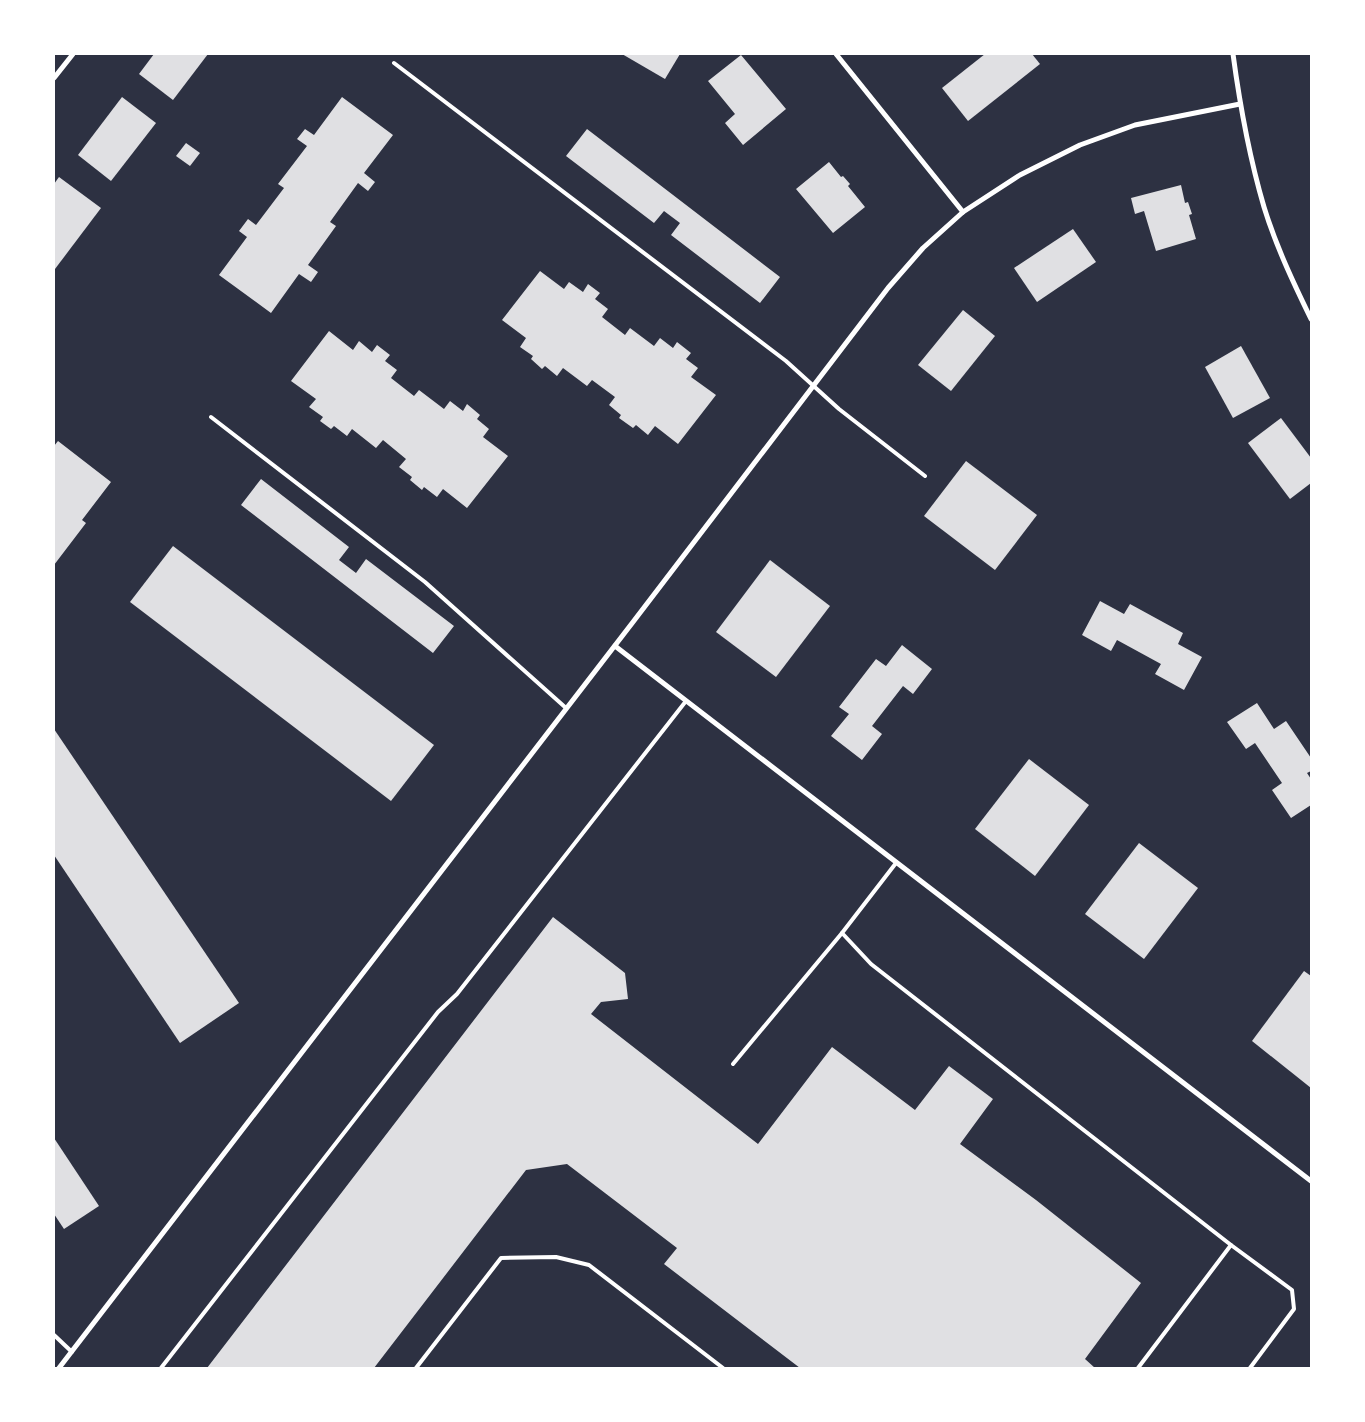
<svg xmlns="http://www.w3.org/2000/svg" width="1365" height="1422" viewBox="0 0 1365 1422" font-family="'Fira Sans',sans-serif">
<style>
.building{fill:#e0e0e3}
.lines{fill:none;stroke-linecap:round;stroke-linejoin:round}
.service{stroke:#fff;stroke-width:4}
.minor{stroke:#fff;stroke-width:5}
</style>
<rect width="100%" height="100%" fill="#2d3142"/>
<!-- building -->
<g class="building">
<polygon points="154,54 208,54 173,100 139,74"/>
<polygon points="622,54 680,54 665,79"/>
<polygon points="985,54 1032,54 1040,64 968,121 942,88"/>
<polygon points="741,55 786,109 743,145 725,123 735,114 708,81"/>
<polygon points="122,97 156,123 111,181 78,155"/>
<polygon points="342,97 393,135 364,173 375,182 368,191 358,183 330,222 336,226 308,265 318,272 311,282 299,274 271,313 219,275 247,237 239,231 248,219 256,225 284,188 278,184 307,146 297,139 305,129 314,135"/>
<polygon points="587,129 780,277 760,303 671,235 680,223 664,211 654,223 566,156"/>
<polygon points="186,143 200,153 190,166 176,156"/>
<polygon points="829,162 841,177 843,176 850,184 848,186 865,207 833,233 796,189"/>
<polygon points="59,177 101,208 55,269 54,268 54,184"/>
<polygon points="1181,185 1185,203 1188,202 1192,214 1189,215 1196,239 1156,251 1144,211 1135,214 1131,198"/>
<polygon points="1073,229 1096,262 1037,302 1014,268"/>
<polygon points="540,271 564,289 569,282 583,292 588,284 600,293 595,299 608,309 602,317 625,335 630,328 654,346 660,338 673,348 677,342 691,353 686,359 698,368 691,377 716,395 678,444 655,426 648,435 636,425 633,428 619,418 621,415 609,405 615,397 592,380 587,386 563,368 557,376 545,366 542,369 531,359 533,356 520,347 526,338 502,320"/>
<polygon points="963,310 995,336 951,391 918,365"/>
<polygon points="329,331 353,350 359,341 372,352 377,345 390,355 385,361 397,370 391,378 414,396 419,390 444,409 450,401 463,411 467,404 480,415 477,419 489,429 483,437 508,456 467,508 443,489 437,497 424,487 422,490 410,480 412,477 399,467 406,459 383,440 376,448 352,429 347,436 334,426 331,429 320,421 323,417 309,407 316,399 291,381"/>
<polygon points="1241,346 1270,398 1233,418 1205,367"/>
<polygon points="1281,418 1311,458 1311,483 1290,499 1248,443"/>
<polygon points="58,441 111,482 82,520 86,523 54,565 54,446"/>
<polygon points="966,461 1037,515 995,570 924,516"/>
<polygon points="261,479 349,547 339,560 356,573 366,559 454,626 433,653 241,505"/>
<polygon points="173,546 434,745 391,801 130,602"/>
<polygon points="770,560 830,606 776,677 716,632"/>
<polygon points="1100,601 1124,614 1130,604 1183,633 1178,644 1202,657 1184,690 1155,674 1161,664 1117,640 1111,651 1082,635"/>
<polygon points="902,645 932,669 913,694 903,686 872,726 882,734 862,760 831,736 849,714 839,707 876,659 886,666"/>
<polygon points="1257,703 1274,729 1286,721 1311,758 1311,771 1307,773 1311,779 1311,805 1291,818 1272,790 1282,783 1255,743 1246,749 1227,722"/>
<polygon points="54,729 239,1003 180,1043 54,855"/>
<polygon points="1029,759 1089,805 1035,876 975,829"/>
<polygon points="1139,843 1198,888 1144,959 1085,914"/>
<polygon points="553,917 625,973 628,999 601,1002 591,1014 758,1144 832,1047 915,1110 949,1066 993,1099 960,1144 1036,1200 1141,1283 1085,1359 1095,1368 800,1368 664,1264 677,1248 567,1164 526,1170 374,1368 207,1368"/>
<polygon points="1304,971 1311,976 1311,1088 1252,1041"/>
<polygon points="54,1138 99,1206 64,1229 54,1214"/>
</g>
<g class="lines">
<!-- service -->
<g class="service">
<polyline points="394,63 786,361 839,409 925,476"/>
<polyline points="211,417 425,582 566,708"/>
<polyline points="896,863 842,933 871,964 1231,1245"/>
<polyline points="733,1064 842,933"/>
<polyline points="54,1335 72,1352"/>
<polyline points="161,1368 438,1012 457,994 686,701"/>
<polyline points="416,1368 501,1258 556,1257 589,1265 723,1368"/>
<polyline points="1138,1368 1231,1245 1292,1290 1294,1309 1250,1368"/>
</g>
<!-- minor -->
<g class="minor">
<polyline points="836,54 963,212"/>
<path d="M1233,54C1240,106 1249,156 1264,207C1276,246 1293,282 1311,319"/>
<polyline points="54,78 73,54"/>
<polyline points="615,646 1311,1181"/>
<polyline points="59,1368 633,622 888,288 923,248 963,212 1020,175 1080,145 1135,125 1240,104"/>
</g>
</g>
<!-- border -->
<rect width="1365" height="1422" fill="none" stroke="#ffffff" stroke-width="110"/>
</svg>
